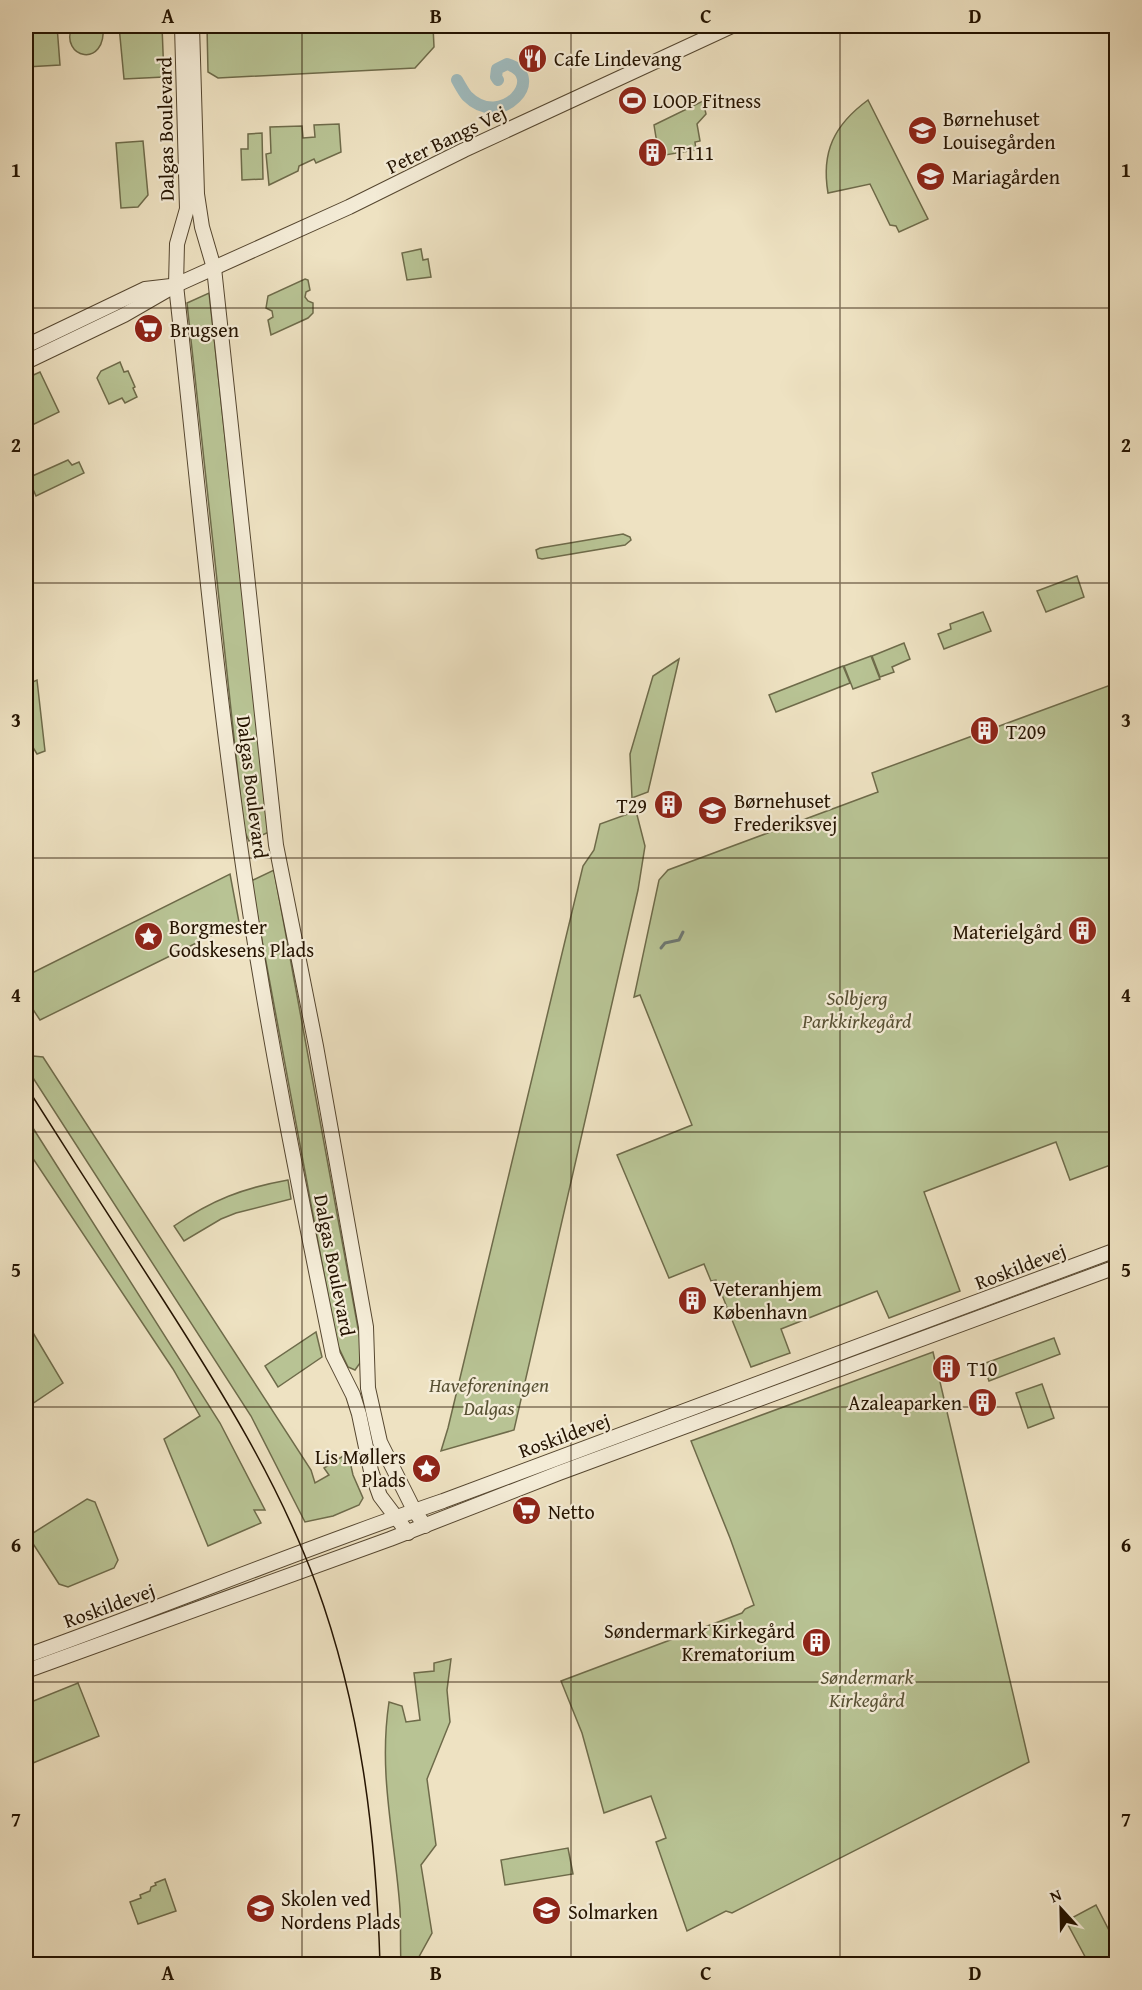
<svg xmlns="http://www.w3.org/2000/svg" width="1142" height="1990" viewBox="0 0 1142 1990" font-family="'Gentium Book Plus',serif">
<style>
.green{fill:#b8c394;stroke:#6e6b4a;stroke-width:1.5}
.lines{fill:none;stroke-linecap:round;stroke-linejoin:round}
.stream{stroke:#6e7872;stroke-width:3}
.canal{stroke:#9fbbbe;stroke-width:12}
.minor-casing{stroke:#564730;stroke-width:16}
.minor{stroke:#f4ecd7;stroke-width:14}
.tram{stroke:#241300;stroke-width:1.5}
.grid{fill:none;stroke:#241300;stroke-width:1.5;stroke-opacity:0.55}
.labels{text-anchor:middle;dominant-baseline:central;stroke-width:4.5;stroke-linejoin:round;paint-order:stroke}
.poi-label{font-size:20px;fill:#241300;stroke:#f4ecd7;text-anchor:start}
.street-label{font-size:20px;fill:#241300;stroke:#f4ecd7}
.park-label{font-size:20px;font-style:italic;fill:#585134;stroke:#f4ecd7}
.neatline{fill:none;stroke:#241300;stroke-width:2}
.grid-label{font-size:20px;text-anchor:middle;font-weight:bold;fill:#241300}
</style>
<rect width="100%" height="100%" fill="#eee2c2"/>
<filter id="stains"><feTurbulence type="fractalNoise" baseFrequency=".00333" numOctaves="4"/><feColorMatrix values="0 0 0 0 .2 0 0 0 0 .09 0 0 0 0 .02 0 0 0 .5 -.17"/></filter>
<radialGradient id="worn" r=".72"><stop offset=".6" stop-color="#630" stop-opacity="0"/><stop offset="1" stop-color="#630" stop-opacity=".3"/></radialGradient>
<!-- green -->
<g class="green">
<polygon points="26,26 57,26 60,65 26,67"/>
<path d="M72,26H103C107,69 59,59 72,26Z"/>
<polygon points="119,26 162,26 164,77 124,79"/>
<polygon points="207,26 433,26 434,47 415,68 218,78 208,72"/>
<path d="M868,100L928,219L899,232L896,226L890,225L870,184L828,193C821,152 834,125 868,100Z"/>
<polygon points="703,101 706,114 697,124 700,141 695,142 696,150 659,156 654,125"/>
<polygon points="339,124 341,152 316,163 314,159 299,166 298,171 269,185 266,154 271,153 270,127 302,126 303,138 315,137 314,125"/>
<polygon points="262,133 263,179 242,180 241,149 248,149 248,134"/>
<polygon points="143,141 148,195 138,207 121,208 116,143"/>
<polygon points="26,154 28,157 32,216 26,217"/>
<polygon points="421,249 423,260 428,259 431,277 407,280 402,253"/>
<polygon points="26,251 29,254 32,292 31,297 26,298"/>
<polygon points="305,279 308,280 310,290 306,292 305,297 308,301 313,303 313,313 308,318 271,335 268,320 273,317 272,311 266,308 268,296"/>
<polygon points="209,293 269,832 249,841 244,830 187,303"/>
<polygon points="120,362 124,372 128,371 135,387 133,388 137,397 125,403 122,398 109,404 97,378 101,371"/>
<polygon points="40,372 59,412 26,428 26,392 30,383 29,377"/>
<polygon points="68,460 72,465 79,462 84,473 36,496 28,478"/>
<polygon points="623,534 630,537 631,540 625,545 542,559 538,558 536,550 540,548"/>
<polygon points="1077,576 1084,597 1046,612 1037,591"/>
<polygon points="983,612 991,631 944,649 938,634 951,629 950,624"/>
<polygon points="904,643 910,659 892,667 894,672 880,677 872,656"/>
<polygon points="871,656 880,679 853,689 844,666"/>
<polygon points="679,659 648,792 632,798 630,754 653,676"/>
<polygon points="843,666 850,683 776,712 769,695"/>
<polygon points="37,680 45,751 37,754 26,736 26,685"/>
<polygon points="1116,683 1116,1163 1070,1180 1056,1142 924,1192 960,1291 889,1318 877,1291 781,1329 790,1353 751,1367 716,1280 711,1281 704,1264 669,1278 617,1155 692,1125 640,995 634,997 659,880 668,870 878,792 872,773"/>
<polygon points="636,811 645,846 638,890 514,1430 441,1451 448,1428 583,866 594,850 600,824"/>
<polygon points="274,870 360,1339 360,1363 355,1370 348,1367 337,1344 251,881"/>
<polygon points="230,874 239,922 40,1020 26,999 26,976"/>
<polygon points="33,1056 43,1057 311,1470 315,1483 329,1475 324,1468 348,1453 353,1475 363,1498 359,1505 333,1516 305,1522 251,1416 26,1067 26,1057"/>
<polygon points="26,1117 220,1423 265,1510 254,1510 261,1523 208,1546 164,1439 200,1416 173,1369 26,1148"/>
<path d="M288,1180L291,1199L236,1213L221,1219L184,1241L174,1226C212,1200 243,1188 288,1180Z"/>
<polygon points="26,1321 63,1383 26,1408"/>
<polygon points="316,1332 322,1357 278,1387 265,1366"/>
<polygon points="1054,1338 1060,1354 989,1381 983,1364"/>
<polygon points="933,1352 1029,1762 732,1913 726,1911 687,1931 656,1842 666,1838 651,1796 604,1813 582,1733 561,1681 742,1613 745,1609 754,1605 730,1538 691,1441"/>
<polygon points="1042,1384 1054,1418 1028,1428 1016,1393"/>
<polygon points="87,1499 95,1502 118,1560 114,1568 68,1587 59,1584 30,1539 33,1533"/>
<path d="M451,1659L447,1690L450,1722L427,1779L436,1845L421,1865L432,1933L415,1964H401C400,1946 401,1927 400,1909C395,1838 378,1775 389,1702L402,1706L406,1722L420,1720L414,1673L434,1671V1663Z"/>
<polygon points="78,1683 99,1736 33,1763 26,1745 26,1704"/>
<polygon points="568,1848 573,1874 505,1885 501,1860"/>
<polygon points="165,1879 176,1911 138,1924 130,1902 141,1898 140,1895 150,1891 151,1887 156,1885 155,1883"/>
<polygon points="1096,1905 1116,1944 1116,1964 1089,1964 1066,1921"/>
</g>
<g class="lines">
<!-- stream -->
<g class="stream">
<polyline points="422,26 423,30"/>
<polyline points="661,948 665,943 679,940 683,932"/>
</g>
<!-- canal -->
<path class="canal" d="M457,80C460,85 463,91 467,96C502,131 548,76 507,64L497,69L496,77L498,80"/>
<defs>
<g id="minor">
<path d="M182,26L187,209L177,244L176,285C197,474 214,664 241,852C265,1021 299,1188 333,1355L353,1395L359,1414L371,1471L380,1496L408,1533"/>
<polyline points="192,26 197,194 202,227 214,268 276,845 316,1046 366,1327 368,1388 380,1442 414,1510 425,1526"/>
<polyline points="26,346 145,289 171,286"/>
<polyline points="26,362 124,315 176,285 349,207 464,150 732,26"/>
<path d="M26,1656C165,1606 302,1549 443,1501L1116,1250"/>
<polyline points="26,1671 390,1539 559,1473 1116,1267"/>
</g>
</defs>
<!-- minor casing -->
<use href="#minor" class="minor-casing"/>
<!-- minor -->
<use href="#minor" class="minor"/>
<!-- tram -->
<path class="tram" d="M26,1086C71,1157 116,1227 162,1298C221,1390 278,1481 316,1584C361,1707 376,1834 380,1964"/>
</g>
<!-- grid -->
<path class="grid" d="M302,26V1964M571,26V1964M840,26V1964M26,308H1116M26,583H1116M26,858H1116M26,1132H1116M26,1407H1116M26,1682H1116"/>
<!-- icons -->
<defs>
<symbol id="restaurant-disc" viewBox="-11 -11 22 22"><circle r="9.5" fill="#8f2418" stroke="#f4ecd7"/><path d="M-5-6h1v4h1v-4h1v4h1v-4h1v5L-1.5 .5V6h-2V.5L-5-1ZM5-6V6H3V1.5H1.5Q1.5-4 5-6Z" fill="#fff"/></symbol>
<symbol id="stadium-disc" viewBox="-11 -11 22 22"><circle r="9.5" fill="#8f2418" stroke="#f4ecd7"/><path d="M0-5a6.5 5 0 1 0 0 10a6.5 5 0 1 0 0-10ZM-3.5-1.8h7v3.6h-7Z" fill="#fff"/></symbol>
<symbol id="school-disc" viewBox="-11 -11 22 22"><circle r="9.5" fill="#8f2418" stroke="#f4ecd7"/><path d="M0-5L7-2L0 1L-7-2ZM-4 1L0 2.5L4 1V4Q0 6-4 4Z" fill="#fff"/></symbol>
<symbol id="building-disc" viewBox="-11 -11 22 22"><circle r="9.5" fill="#8f2418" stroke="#f4ecd7"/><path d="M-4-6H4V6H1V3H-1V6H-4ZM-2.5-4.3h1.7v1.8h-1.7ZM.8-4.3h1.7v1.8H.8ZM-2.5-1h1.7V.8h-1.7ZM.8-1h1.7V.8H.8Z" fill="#fff"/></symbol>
<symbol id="supermarket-disc" viewBox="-11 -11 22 22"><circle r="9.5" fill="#8f2418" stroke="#f4ecd7"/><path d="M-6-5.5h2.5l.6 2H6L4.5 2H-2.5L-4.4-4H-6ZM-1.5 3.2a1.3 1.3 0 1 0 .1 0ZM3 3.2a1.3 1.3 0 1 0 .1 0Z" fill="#fff"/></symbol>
<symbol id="sight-disc" viewBox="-11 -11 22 22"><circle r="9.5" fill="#8f2418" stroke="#f4ecd7"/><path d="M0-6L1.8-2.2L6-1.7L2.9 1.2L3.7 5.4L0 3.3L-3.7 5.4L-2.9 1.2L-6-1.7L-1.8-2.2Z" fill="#fff"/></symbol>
</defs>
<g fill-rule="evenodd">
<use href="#restaurant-disc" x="516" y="42" width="33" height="33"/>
<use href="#stadium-disc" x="616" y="84" width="33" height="33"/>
<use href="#school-disc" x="906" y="114" width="33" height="33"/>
<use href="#building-disc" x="636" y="136" width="33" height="33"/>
<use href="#school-disc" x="914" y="160" width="33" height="33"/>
<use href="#supermarket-disc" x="132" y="312" width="33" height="33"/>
<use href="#building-disc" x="968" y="714" width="33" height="33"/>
<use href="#building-disc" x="652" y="788" width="33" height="33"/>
<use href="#school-disc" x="696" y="794" width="33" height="33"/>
<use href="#building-disc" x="1066" y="914" width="33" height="33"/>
<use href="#sight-disc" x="132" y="920" width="33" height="33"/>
<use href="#building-disc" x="676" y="1284" width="33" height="33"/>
<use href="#building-disc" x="930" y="1352" width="33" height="33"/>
<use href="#building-disc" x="966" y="1386" width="33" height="33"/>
<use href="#sight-disc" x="410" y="1452" width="33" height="33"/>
<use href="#supermarket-disc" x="510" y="1494" width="33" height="33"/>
<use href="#building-disc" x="800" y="1626" width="33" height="33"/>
<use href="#school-disc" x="244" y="1892" width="33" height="33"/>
<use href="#school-disc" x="530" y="1894" width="33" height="33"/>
</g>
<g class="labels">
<!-- poi labels -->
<g class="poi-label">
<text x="554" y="58">Cafe Lindevang</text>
<text x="653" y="100">LOOP Fitness</text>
<text x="943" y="118">Børnehuset<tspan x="943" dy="23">Louisegården</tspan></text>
<text x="674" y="152">T111</text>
<text x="952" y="176">Mariagården</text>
<text x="170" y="329">Brugsen</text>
<text x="1006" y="731">T209</text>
<text x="734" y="800">Børnehuset<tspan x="734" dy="23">Frederiksvej</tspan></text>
<text x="647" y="805" text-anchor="end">T29</text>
<text x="169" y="926">Borgmester<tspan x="169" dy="23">Godskesens Plads</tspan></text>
<text x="1062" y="931" text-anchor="end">Materielgård</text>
<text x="713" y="1288">Veteranhjem<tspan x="713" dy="23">København</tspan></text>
<text x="967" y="1368">T10</text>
<text x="962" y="1402" text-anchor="end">Azaleaparken</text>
<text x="406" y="1456" text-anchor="end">Lis Møllers<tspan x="406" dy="23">Plads</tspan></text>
<text x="548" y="1511">Netto</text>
<text x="795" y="1630" text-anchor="end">Søndermark Kirkegård<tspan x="795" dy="23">Krematorium</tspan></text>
<text x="281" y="1898">Skolen ved<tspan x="281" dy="23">Nordens Plads</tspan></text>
<text x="568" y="1911">Solmarken</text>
</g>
<!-- street labels -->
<g class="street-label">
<text transform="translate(165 129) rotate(-91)">Dalgas Boulevard</text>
<text transform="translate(446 139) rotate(-26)">Peter Bangs Vej</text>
<text transform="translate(253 787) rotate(83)">Dalgas Boulevard</text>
<text transform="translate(335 1265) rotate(79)">Dalgas Boulevard</text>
<text transform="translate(1020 1266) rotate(-21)">Roskildevej</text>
<text transform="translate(564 1435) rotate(-20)">Roskildevej</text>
<text transform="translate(109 1605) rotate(-20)">Roskildevej</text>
</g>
<!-- park labels -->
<g class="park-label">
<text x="857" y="997">Solbjerg<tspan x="857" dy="23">Parkkirkegård</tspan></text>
<text x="489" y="1384">Haveforeningen<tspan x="489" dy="23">Dalgas</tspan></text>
<text x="867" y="1676">Søndermark<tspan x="867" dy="23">Kirkegård</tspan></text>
</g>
</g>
<!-- margin -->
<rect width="1142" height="1990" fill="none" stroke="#eee2c2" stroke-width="66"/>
<!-- north arrow -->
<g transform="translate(1061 1909) rotate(338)" stroke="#f4ecd7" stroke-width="4.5" paint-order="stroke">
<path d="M0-4.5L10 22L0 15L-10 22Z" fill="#241300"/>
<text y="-9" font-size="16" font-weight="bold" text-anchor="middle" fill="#241300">N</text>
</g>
<rect x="33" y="33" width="1076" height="1924" class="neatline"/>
<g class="grid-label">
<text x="168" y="23">A</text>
<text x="436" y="23">B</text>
<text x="706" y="23">C</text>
<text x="975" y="23">D</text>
<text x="16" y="177">1</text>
<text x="1126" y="177">1</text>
<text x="16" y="452">2</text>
<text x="1126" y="452">2</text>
<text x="16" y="727">3</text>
<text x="1126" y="727">3</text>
<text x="16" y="1002">4</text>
<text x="1126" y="1002">4</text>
<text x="16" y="1277">5</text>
<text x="1126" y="1277">5</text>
<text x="16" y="1552">6</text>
<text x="1126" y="1552">6</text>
<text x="16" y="1826">7</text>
<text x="1126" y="1826">7</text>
<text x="168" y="1980">A</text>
<text x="436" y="1980">B</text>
<text x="706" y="1980">C</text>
<text x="975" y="1980">D</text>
</g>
<rect width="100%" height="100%" filter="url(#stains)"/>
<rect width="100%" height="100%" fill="url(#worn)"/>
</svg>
